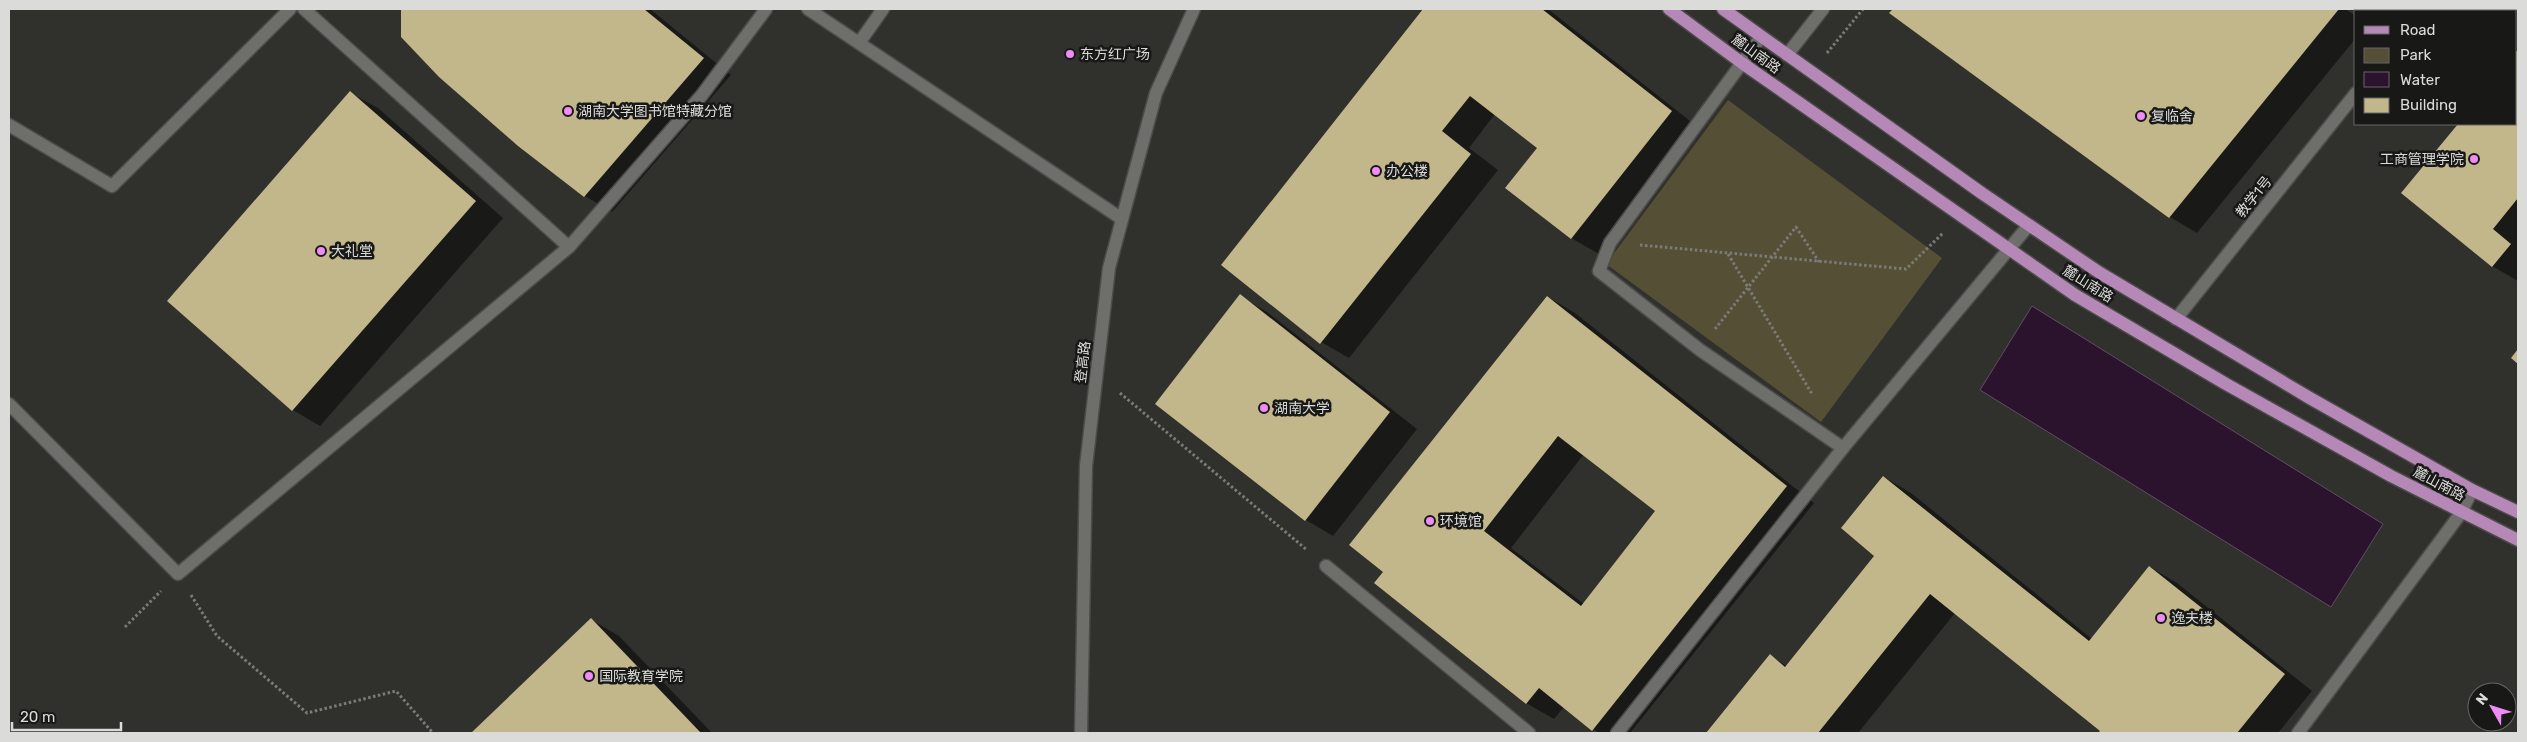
<svg xmlns="http://www.w3.org/2000/svg" width="2527" height="742" viewBox="0 0 2527 742" font-family="Rubik,'Noto Sans SC',sans-serif">
<style>
.green{fill:#554f36}
.water{fill:#2b132d;stroke:#604f61}
.shadow{fill:#0007;fill-rule:evenodd}
.building{fill:#c2b78b;fill-rule:evenodd}
.lines{fill:none;stroke-linecap:round;stroke-linejoin:round}
.minor-casing{stroke:#4b4b49;stroke-width:15}
.major-casing{stroke:#4b4b49;stroke-width:15}
.path{stroke:#7b7b78;stroke-width:3;stroke-dasharray:2.5 2.5;stroke-linecap:butt}
.minor{stroke:#6e6e6b;stroke-width:12}
.major{stroke:#b688b7;stroke-width:12}
.poi-dot{fill:#f08bf6;stroke:#181817;stroke-width:2}
.labels{text-anchor:middle;dominant-baseline:central;stroke-width:5;stroke-linejoin:round;paint-order:stroke}
.poi-label{font-size:14px;fill:#dbdbd9;stroke:#181817;text-anchor:start}
.street-label{font-size:14px;fill:#dbdbd9;stroke:#181817}
</style>
<rect width="100%" height="100%" fill="#30302d"/>
<!-- green -->
<polygon class="green" points="1728,100 1942,258 1821,422 1606,264"/>
<!-- water -->
<polygon class="water" points="2032,306 2383,524 2331,607 1980,390"/>
<!-- shadow -->
<g class="shadow">
<polygon points="402,9 650,9 731,75 612,212 585,196 518,145 403,37"/>
<polygon points="1425,9 1548,9 1699,128 1599,254 1571,238 1538,148 1495,114 1469,148 1498,170 1349,358 1321,342 1223,264"/>
<polygon points="1895,9 2345,9 2356,16 2356,38 2197,233 2170,217 1891,13"/>
<polygon points="2518,51 2518,281 2492,266 2403,193 2459,124 2516,124 2516,54"/>
<polygon points="350,93 378,108 503,218 320,426 293,410"/>
<polygon points="1240,296 1267,312 1417,429 1333,536 1306,520 1156,404"/>
<path d="M1548,297L1575,313L1814,503L1630,733H1599L1564,707L1554,719L1526,703L1385,572ZM1584,454L1657,511L1584,604L1511,548Z"/>
<polygon points="1884,477 1911,493 2092,639 2150,567 2177,583 2312,691 2278,733 2099,733 2101,731 1955,613 1858,733 1708,733 1770,656 1787,666 1876,555"/>
<polygon points="592,620 619,636 712,733 472,733"/>
</g>
<!-- building -->
<g class="building">
<polygon points="401,9 644,9 704,58 584,197 518,146 439,77 401,37"/>
<polygon points="1423,9 1542,9 1672,111 1571,239 1505,188 1537,148 1470,96 1442,131 1471,154 1320,344 1221,265"/>
<polygon points="1893,9 2339,9 2169,218 1889,13"/>
<polygon points="2518,49 2518,198 2493,229 2511,244 2492,267 2401,193 2458,124 2516,124 2516,52"/>
<polygon points="350,91 476,201 292,411 167,301"/>
<polygon points="1240,294 1390,412 1305,521 1155,404"/>
<path d="M1547,296L1787,486L1592,731L1539,688L1526,704L1374,583L1383,572L1349,545ZM1558,436L1655,511L1581,606L1484,531Z"/>
<polygon points="2518,349 2518,364 2511,358"/>
<polygon points="1883,476 2089,641 2149,566 2285,674 2237,733 2098,733 2100,731 1930,594 1818,733 1706,733 1770,654 1785,667 1874,556 1841,528"/>
<polygon points="591,618 701,733 471,733"/>
</g>
<g class="lines">
<defs>
<g id="minor">
<polyline points="304,9 569,247"/>
<polyline points="808,9 1122,219"/>
<polyline points="2421,11 2423,9"/>
<polyline points="1761,37 1610,243 1599,271 1700,350 1843,448"/>
<polyline points="859,43 883,9"/>
<polyline points="1787,55 1823,9"/>
<polyline points="9,125 112,186 290,9"/>
<polyline points="2176,319 2356,93"/>
<polyline points="9,404 178,574 569,247 702,95 766,9"/>
<polyline points="1326,566 1529,733"/>
<polyline points="1081,733 1086,466 1109,268 1156,93 1194,9"/>
<polyline points="1617,733 1843,448 2029,225"/>
<polyline points="2298,733 2461,513 2472,490"/>
</g>
<g id="major">
<polyline points="1669,9 1742,63 2075,295 2226,384 2391,476 2518,540"/>
<polyline points="1723,9 1983,194 2100,273 2308,397 2472,490 2518,512"/>
</g>
</defs>
<!-- minor casing -->
<use href="#minor" class="minor-casing"/>
<!-- major casing -->
<use href="#major" class="major-casing"/>
<!-- path -->
<g class="path">
<polyline points="1827,53 1863,9"/>
<polyline points="1640,245 1906,269 1943,233"/>
<polyline points="1728,254 1812,394"/>
<polyline points="1715,329 1796,227 1819,262"/>
<polyline points="1120,393 1307,550"/>
<polyline points="191,595 217,636 307,713 396,691 433,733"/>
<polyline points="125,627 161,591"/>
</g>
<!-- minor -->
<use href="#minor" class="minor"/>
<!-- major -->
<use href="#major" class="major"/>
</g>
<!-- markers -->
<g class="poi-dot">
<circle cx="1070" cy="54" r="5"/>
<circle cx="568" cy="111" r="5"/>
<circle cx="2141" cy="116" r="5"/>
<circle cx="2474" cy="159" r="5"/>
<circle cx="1376" cy="171" r="5"/>
<circle cx="321" cy="251" r="5"/>
<circle cx="1264" cy="408" r="5"/>
<circle cx="1430" cy="521" r="5"/>
<circle cx="2161" cy="618" r="5"/>
<circle cx="589" cy="676" r="5"/>
</g>
<g class="labels">
<!-- poi labels -->
<g class="poi-label">
<text x="1080" y="54">东方红广场</text>
<text x="578" y="111">湖南大学图书馆特藏分馆</text>
<text x="2151" y="116">复临舍</text>
<text x="2464" y="159" text-anchor="end">工商管理学院</text>
<text x="1386" y="171">办公楼</text>
<text x="331" y="251">大礼堂</text>
<text x="1274" y="408">湖南大学</text>
<text x="1440" y="521">环境馆</text>
<text x="2171" y="618">逸夫楼</text>
<text x="599" y="676">国际教育学院</text>
</g>
<!-- street labels -->
<g class="street-label">
<text transform="translate(1756 54) rotate(36)">麓山南路</text>
<text transform="translate(2254 197) rotate(-51)">教学1号</text>
<text transform="translate(2088 284) rotate(32)">麓山南路</text>
<text transform="translate(1083 362) rotate(-83)">登高路</text>
<text transform="translate(2439 484) rotate(28)">麓山南路</text>
</g>
</g>
<!-- border -->
<rect width="2527" height="742" fill="none" stroke="#dbdbd9" stroke-width="20"/>
<!-- legend -->
<rect x="2354" y="10" width="162" height="115" fill="#181817" stroke="#666665"/>
<rect x="2364" y="26" width="25" height="8" fill="#b688b7" stroke="#666665"/>
<text x="2400" y="35" font-size="15" fill="#dbdbd9">Road</text>
<rect x="2364" y="48" width="25" height="15" fill="#554f36" stroke="#666665"/>
<text x="2400" y="60" font-size="15" fill="#dbdbd9">Park</text>
<rect x="2364" y="72" width="25" height="15" fill="#2b132d" stroke="#666665"/>
<text x="2400" y="85" font-size="15" fill="#dbdbd9">Water</text>
<rect x="2364" y="98" width="25" height="15" fill="#c2b78b" stroke="#666665"/>
<text x="2400" y="110" font-size="15" fill="#dbdbd9">Building</text>
<!-- north arrow -->
<g transform="translate(2492 707) rotate(309)"><circle r="24" fill="#181817" stroke="#666665"/>
<path d="M0-4L9 19L0 12L-9 19Z" fill="#f08bf6"/>
<text y="-8" font-size="14" font-weight="bold" text-anchor="middle" fill="#dbdbd9">N</text>
</g>
<!-- scale -->
<path d="M12 722v8h109v-8" fill="none" stroke="#dbdbd9" stroke-width="2.5"/>
<text x="20" y="722" font-size="15" fill="#dbdbd9" stroke="#181817" stroke-width="4" paint-order="stroke">20 m</text>
</svg>
